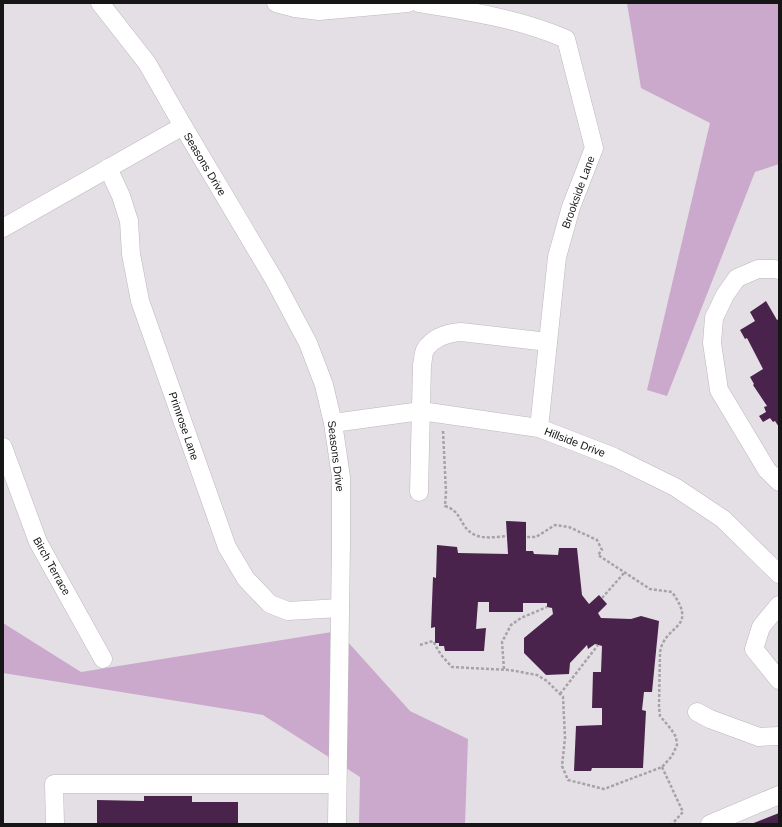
<svg xmlns="http://www.w3.org/2000/svg" width="782" height="827" viewBox="0 0 782 827" font-family="Helvetica,sans-serif">
<style>
.green{fill:#cba9cc}
.building{fill:#49234b}
.lines{fill:none;stroke-linecap:round;stroke-linejoin:round}
.minor-casing{stroke:#bcb7bc;stroke-width:19}
.path{stroke:#a6a3a6;stroke-width:2.5;stroke-dasharray:3 2;stroke-linecap:butt}
.minor{stroke:#fff;stroke-width:18}
.labels{text-anchor:middle;dominant-baseline:central;stroke-width:4;stroke-linejoin:round;paint-order:stroke}
.street-label{font-size:11px;fill:#171617;stroke:#fff}
</style>
<rect width="100%" height="100%" fill="#e4dfe4"/>
<!-- green -->
<g class="green">
<polygon points="627,3 779,3 779,164 755,172 667,396 647,390 710,123 641,88"/>
<polygon points="3,623 81,672 338,631 410,711 468,739 465,824 359,824 360,777 263,715 3,673"/>
</g>
<!-- building -->
<g class="building">
<polygon points="766,301 777,320 779,319 779,427 775,421 773,422 770,418 763,422 759,416 766,412 764,407 767,406 753,385 754,384 750,377 763,369 747,338 745,339 740,330 755,321 750,312"/>
<polygon points="506,521 526,522 526,551 533,551 534,554 558,555 559,548 577,548 582,595 589,604 599,595 607,604 598,613 601,618 631,619 641,616 659,621 652,692 644,692 642,710 646,711 643,768 592,768 591,771 574,771 576,726 602,725 602,708 592,708 593,672 601,672 602,646 595,644 588,649 587,645 570,663 569,674 546,675 524,653 524,638 553,614 552,608 547,607 547,603 523,603 523,612 489,612 489,602 478,602 476,629 486,628 484,651 445,651 444,646 439,646 439,643 435,643 435,627 431,628 433,577 436,578 437,545 457,547 458,553 508,554"/>
<polygon points="144,796 192,796 192,802 238,802 238,824 97,824 97,800 144,801"/>
<polygon points="779,813 779,824 751,824"/>
</g>
<g class="lines">
<defs>
<g id="minor">
<polyline points="100,3 147,63 183,126 275,281 308,343 324,385 333,423 341,477 341,544 337,824"/>
<polyline points="276,3 295,8 319,11 408,3"/>
<path d="M419,3C469,11 520,19 566,39L594,148L571,207L557,257L539,428"/>
<polyline points="108,168 121,196 129,221 131,254 140,301 227,547 246,579 270,604 288,611 340,608"/>
<polyline points="3,228 183,126"/>
<polyline points="779,270 774,269 758,269 737,278 725,295 714,318 712,343 719,390 767,470 779,482"/>
<polyline points="333,423 421,411 539,428 614,457 675,487 723,519 779,574"/>
<polyline points="3,447 38,542 103,659"/>
<path d="M419,492L422,365C423,361 423,354 425,350C433,337 448,333 461,332L548,342"/>
<polyline points="779,605 761,627 754,649 779,680"/>
<polyline points="697,712 710,719 759,737 779,736"/>
<polyline points="55,824 54,784 337,784"/>
<polyline points="710,824 779,795"/>
</g>
</defs>
<!-- minor casing -->
<use href="#minor" class="minor-casing"/>
<!-- path -->
<g class="path">
<path d="M443,431L446,492L445,506C461,511 459,523 470,532C480,540 495,537 507,536"/>
<polyline points="602,598 625,572"/>
<path d="M420,645L433,641L441,655L452,667L510,670L537,675L547,681L563,697L565,738L562,766L568,780L604,789L662,767L672,756L677,745L676,737L671,729L660,716L659,707L660,652C665,623 699,630 672,592L650,589L598,555L602,550L597,540L569,527L555,525L536,537H526"/>
<polyline points="504,669 502,642 511,625 521,618 547,607"/>
<polyline points="560,694 598,645"/>
<polyline points="662,767 683,812 672,824"/>
</g>
<!-- minor -->
<use href="#minor" class="minor"/>
</g>
<g class="labels">
<!-- street labels -->
<g class="street-label">
<text transform="translate(205 164) rotate(59)">Seasons Drive</text>
<text transform="translate(578 192) rotate(-70)">Brookside Lane</text>
<text transform="translate(184 426) rotate(71)">Primrose Lane</text>
<text transform="translate(575 442) rotate(21)">Hillside Drive</text>
<text transform="translate(336 456) rotate(83)">Seasons Drive</text>
<text transform="translate(52 566) rotate(61)">Birch Terrace</text>
</g>
</g>
<!-- border -->
<rect width="782" height="827" fill="none" stroke="#171617" stroke-width="8"/>
</svg>
